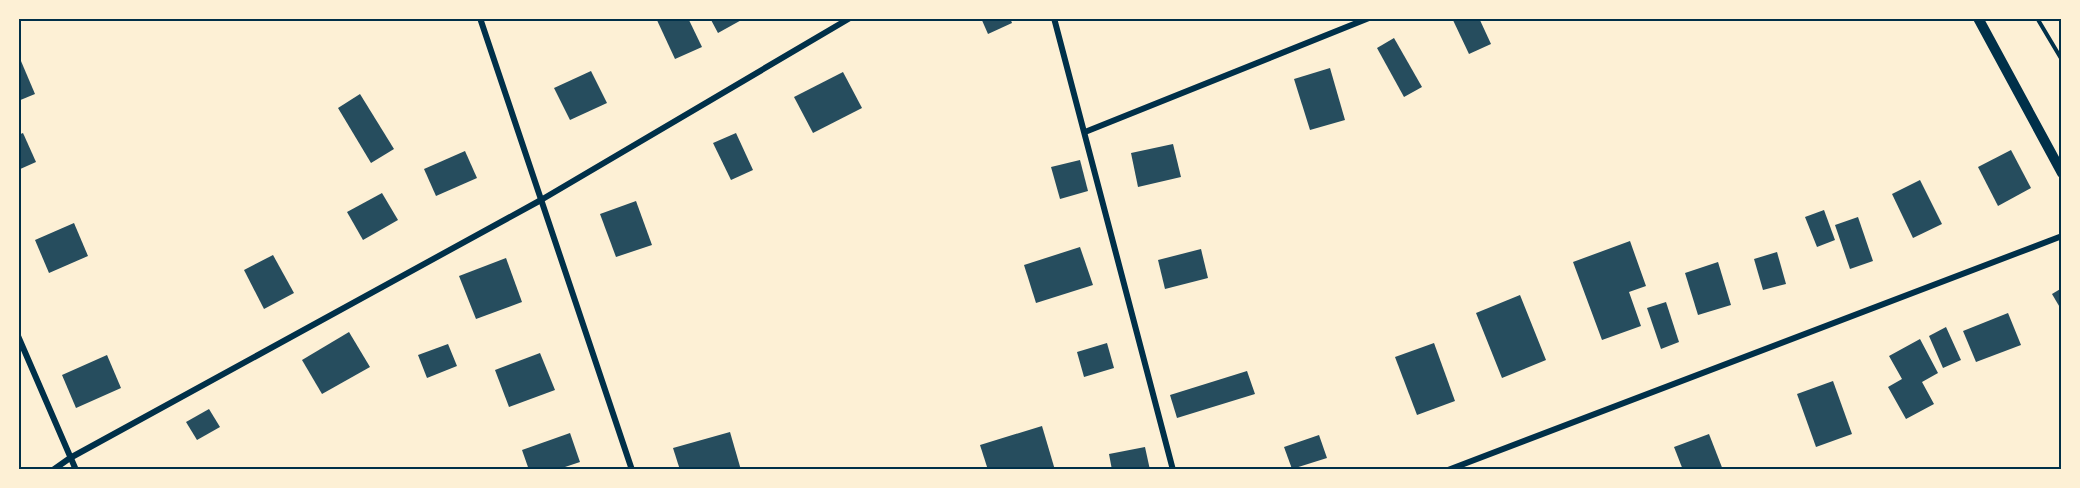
<svg xmlns="http://www.w3.org/2000/svg" width="2080" height="488" viewBox="0 0 2080 488" font-family="'Sofia Sans Condensed',sans-serif">
<style>
.building{fill:#264d5e}
.lines{fill:none;stroke-linecap:round;stroke-linejoin:round}
.path{stroke:#003049;stroke-width:4}
.minor{stroke:#003049;stroke-width:6}
.tertiary{stroke:#003049;stroke-width:10}
.neatline{fill:none;stroke:#003049;stroke-width:2}
</style>
<rect width="100%" height="100%" fill="#fdf0d5"/>
<!-- building -->
<g class="building">
<polygon points="656,18 688,18 702,47 675,59"/>
<polygon points="710,18 745,18 718,33"/>
<polygon points="981,18 1010,18 1012,23 988,34"/>
<polygon points="1452,18 1479,18 1491,44 1469,54"/>
<polygon points="1394,38 1422,87 1404,97 1377,48"/>
<polygon points="18,54 35,94 18,101"/>
<polygon points="1330,68 1345,120 1310,130 1294,79"/>
<polygon points="591,71 607,103 570,120 554,88"/>
<polygon points="843,72 862,108 813,133 794,97"/>
<polygon points="360,94 394,149 371,163 338,108"/>
<polygon points="23,133 36,162 18,170 18,135"/>
<polygon points="736,133 753,170 731,180 713,143"/>
<polygon points="1173,144 1181,177 1138,187 1131,153"/>
<polygon points="2011,150 2031,188 1998,206 1978,167"/>
<polygon points="465,151 477,178 436,196 424,169"/>
<polygon points="1080,160 1088,191 1060,199 1051,167"/>
<polygon points="1920,180 1942,224 1913,238 1892,194"/>
<polygon points="382,193 398,220 363,240 347,212"/>
<polygon points="636,201 652,245 616,257 600,214"/>
<polygon points="1824,210 1835,240 1817,247 1805,217"/>
<polygon points="1858,217 1873,261 1850,269 1835,225"/>
<polygon points="74,223 88,256 49,273 35,240"/>
<polygon points="1630,241 1646,286 1629,292 1641,326 1602,340 1573,262"/>
<polygon points="1080,247 1093,285 1036,303 1024,265"/>
<polygon points="1201,249 1208,278 1165,289 1158,260"/>
<polygon points="1777,252 1786,284 1763,290 1754,259"/>
<polygon points="273,255 294,293 264,309 244,270"/>
<polygon points="506,258 522,302 476,319 459,276"/>
<polygon points="1718,262 1731,305 1698,315 1685,273"/>
<polygon points="2062,288 2062,311 2052,294"/>
<polygon points="1520,295 1546,360 1502,378 1476,313"/>
<polygon points="1666,302 1679,342 1661,349 1647,308"/>
<polygon points="2008,313 2021,345 1976,362 1963,331"/>
<polygon points="1946,327 1961,360 1943,368 1929,336"/>
<polygon points="349,332 370,367 322,394 302,360"/>
<polygon points="1920,339 1938,373 1922,382 1934,404 1906,419 1888,387 1902,379 1889,356"/>
<polygon points="1107,343 1114,368 1084,377 1077,352"/>
<polygon points="1434,343 1455,401 1417,415 1395,357"/>
<polygon points="448,344 457,366 427,378 418,355"/>
<polygon points="540,353 555,390 509,407 495,370"/>
<polygon points="107,355 121,388 76,408 62,375"/>
<polygon points="1247,371 1255,394 1177,418 1170,395"/>
<polygon points="1833,381 1852,434 1816,447 1797,394"/>
<polygon points="209,409 220,427 197,440 186,422"/>
<polygon points="1042,426 1055,470 988,470 980,445"/>
<polygon points="730,432 741,470 680,470 673,448"/>
<polygon points="570,433 580,462 556,470 529,470 522,450"/>
<polygon points="1709,434 1723,470 1683,470 1674,447"/>
<polygon points="1319,435 1327,458 1292,469 1284,447"/>
<polygon points="1145,447 1150,470 1112,470 1109,454"/>
</g>
<g class="lines">
<!-- path -->
<polyline class="path" points="2037,18 2062,60"/>
<!-- minor -->
<g class="minor">
<polyline points="480,18 632,470"/>
<polyline points="1054,18 1173,470"/>
<polyline points="1085,132 1369,18"/>
<polyline points="18,336 76,470"/>
<polyline points="53,470 70,458 541,200 850,18"/>
<polyline points="1448,470 2062,236"/>
</g>
<!-- tertiary -->
<polyline class="tertiary" points="1978,18 2062,173"/>
</g>
<!-- border -->
<rect width="2080" height="488" fill="none" stroke="#fdf0d5" stroke-width="39"/>
<rect x="20" y="20" width="2040" height="448" class="neatline"/>
</svg>
